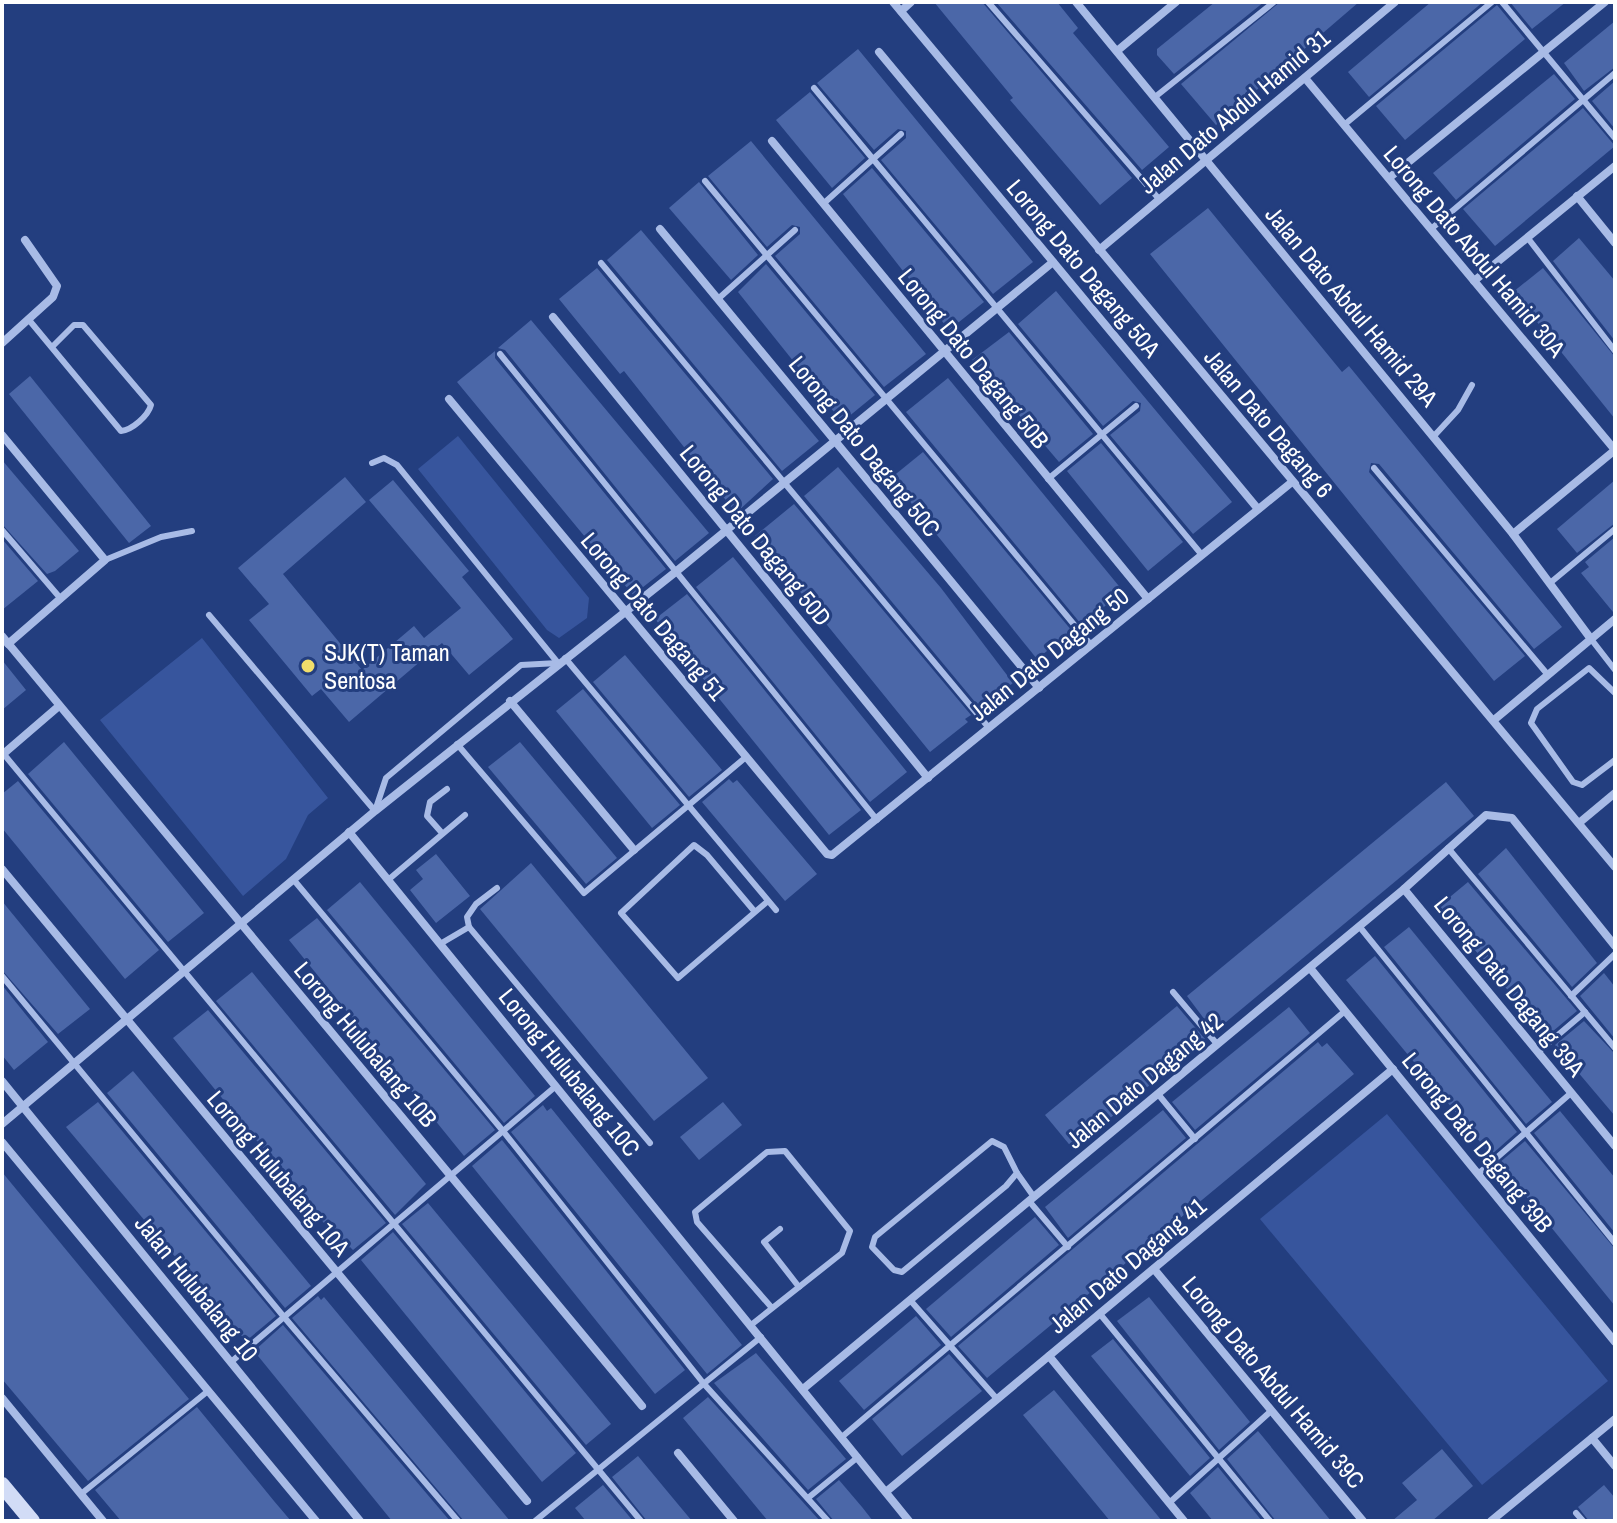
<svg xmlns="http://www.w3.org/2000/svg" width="1617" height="1523" viewBox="0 0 1617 1523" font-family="'Archivo Narrow',sans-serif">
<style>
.green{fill:#37559d}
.building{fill:#4b67a8}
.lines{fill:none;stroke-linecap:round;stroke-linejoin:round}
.lane{stroke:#a8bbe6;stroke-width:6}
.street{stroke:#a8bbe6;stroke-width:8}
.secondary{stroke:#d2dcf6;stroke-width:16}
.poi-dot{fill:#f1de6b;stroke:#233e7f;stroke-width:3}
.labels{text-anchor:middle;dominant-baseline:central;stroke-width:6;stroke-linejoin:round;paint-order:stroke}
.street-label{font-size:24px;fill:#fff;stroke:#233e7f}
.poi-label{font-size:24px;fill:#fff;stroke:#233e7f;text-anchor:start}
</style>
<rect width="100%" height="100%" fill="#233e7f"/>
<!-- green -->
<g class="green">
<polygon points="458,436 589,598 587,618 559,638 547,630 418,469"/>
<polygon points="202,638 328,798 308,815 286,859 243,896 100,720"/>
<polygon points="1387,1114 1608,1381 1482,1485 1260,1219"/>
</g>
<!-- building -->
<g class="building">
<polygon points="934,2 982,2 1132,178 1100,205 1010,100 1013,98"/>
<polygon points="996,2 1057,2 1078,28 1073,33 1169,147 1142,170"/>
<polygon points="1215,2 1264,2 1174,74 1157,55 1157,49"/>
<polygon points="1280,2 1359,2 1216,125 1181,84"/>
<polygon points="1431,2 1483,2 1369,97 1348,72"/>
<polygon points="1510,2 1566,2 1532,29"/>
<polygon points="1497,5 1525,39 1405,140 1376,106"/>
<polygon points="1615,21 1615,67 1584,91 1564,63"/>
<polygon points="858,49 1033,262 993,294 881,160 906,138 906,131 898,129 874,150 817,83"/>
<polygon points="1554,74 1575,99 1456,200 1433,173"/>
<polygon points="1615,81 1615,129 1592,101"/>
<polygon points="810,92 865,158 832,188 776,120"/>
<polygon points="1583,108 1615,146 1495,246 1463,209"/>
<polygon points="751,141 926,354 884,387 775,256 800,234 800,227 792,225 767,247 708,176"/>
<polygon points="872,168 984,302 949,330 843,194"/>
<polygon points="699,182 758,255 731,280 669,208"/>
<polygon points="1208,208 1342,372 1349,366 1562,627 1534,649 1379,464 1371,463 1369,472 1525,656 1494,681 1150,254"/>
<polygon points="641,230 819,441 782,471 607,260"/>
<polygon points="1579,238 1615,281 1615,341 1553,261"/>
<polygon points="766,264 875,395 842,422 738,292"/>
<polygon points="597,268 773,479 736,513 624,371 620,374 559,299"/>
<polygon points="1543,268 1615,357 1615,419 1513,292"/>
<polygon points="1056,291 1232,502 1193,534 1110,435 1140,411 1141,403 1133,401 1103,426 1018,324"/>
<polygon points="531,320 709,533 675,561 505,350 498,348"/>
<polygon points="1009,332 1093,434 1059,462 972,360"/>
<polygon points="495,351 495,358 666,569 633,595 457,382"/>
<polygon points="30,376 151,526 129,543 9,394"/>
<polygon points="948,378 1123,591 1087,621 1081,624 906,412"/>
<polygon points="1101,443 1183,542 1148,571 1067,471"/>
<polygon points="923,452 1072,631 1037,659 891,478"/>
<polygon points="2,460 79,551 55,571 47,574 2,524"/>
<polygon points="838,467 941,588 1013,683 980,708 804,496"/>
<polygon points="345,477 366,502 283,574 362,670 414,626 424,638 461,608 369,500 393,480 469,571 462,577 513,639 469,675 442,643 349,722 321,689 312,696 249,620 269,604 238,568"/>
<polygon points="1615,480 1615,523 1577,553 1557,529"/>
<polygon points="794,504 971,715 965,719 968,722 930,752 755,536"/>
<polygon points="1615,537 1615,612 1613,612 1581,573 1589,567 1585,562"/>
<polygon points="2,539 38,581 2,610"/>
<polygon points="733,557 907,772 870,802 696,587"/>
<polygon points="687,594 861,810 829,835 655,619"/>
<polygon points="625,655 722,770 689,797 593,682"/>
<polygon points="2,660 26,690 2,710"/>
<polygon points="583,689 680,805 652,828 556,711"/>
<polygon points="64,742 204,913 168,942 28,774"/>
<polygon points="520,742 617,858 586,884 488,767"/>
<polygon points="729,779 733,783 737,780 817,874 785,901 702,802"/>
<polygon points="18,781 159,950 125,979 2,828 2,794"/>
<polygon points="1446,782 1474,816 1214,1032 1187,996"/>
<polygon points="1506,848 1597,963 1572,987 1478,874"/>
<polygon points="436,854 470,896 436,923 410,890 423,879 416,870"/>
<polygon points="531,863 708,1078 654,1121 480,909"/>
<polygon points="360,882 535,1096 504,1123 327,910"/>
<polygon points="1468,882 1577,1011 1546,1037 1439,906"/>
<polygon points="2,901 90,1009 58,1034 2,970"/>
<polygon points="317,918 495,1130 464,1156 289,940"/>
<polygon points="1409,927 1552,1102 1526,1124 1384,947"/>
<polygon points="1375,956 1517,1132 1491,1155 1346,980"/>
<polygon points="252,972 426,1184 395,1215 216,1001"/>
<polygon points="1604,973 1615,987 1615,1039 1580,996"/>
<polygon points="2,985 48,1042 14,1070 2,1055"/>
<polygon points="1177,1006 1205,1039 1073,1149 1045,1115"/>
<polygon points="1289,1007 1310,1033 1195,1130 1172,1102"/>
<polygon points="208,1010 386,1223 353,1250 350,1247 346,1250 173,1038"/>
<polygon points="1584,1021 1615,1054 1615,1116 1555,1045"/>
<polygon points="1318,1042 1322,1047 1327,1043 1354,1074 987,1378 958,1346"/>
<polygon points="133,1071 311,1286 285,1308 107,1093"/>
<polygon points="98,1102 276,1316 246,1341 66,1127"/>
<polygon points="723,1102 742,1125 699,1160 680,1137"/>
<polygon points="543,1105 547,1111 551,1108 742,1345 707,1374 511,1132"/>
<polygon points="1163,1110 1186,1138 1068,1238 1045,1207"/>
<polygon points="1560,1111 1615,1178 1615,1233 1534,1133"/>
<polygon points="502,1140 685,1370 655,1394 472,1166"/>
<polygon points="1525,1141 1615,1249 1615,1306 1499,1163"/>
<polygon points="2,1172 189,1399 88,1481 2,1379"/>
<polygon points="428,1203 611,1424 586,1445 402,1224"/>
<polygon points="1035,1217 1059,1245 951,1337 926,1309"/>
<polygon points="393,1232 576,1453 542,1482 361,1260"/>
<polygon points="318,1296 321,1300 324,1297 510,1521 464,1521 292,1318"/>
<polygon points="1149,1297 1250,1422 1219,1450 1117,1321"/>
<polygon points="916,1316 941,1345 864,1410 839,1381"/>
<polygon points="283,1325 450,1521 392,1521 254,1351"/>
<polygon points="1113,1339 1210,1458 1190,1476 1091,1356"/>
<polygon points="756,1353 846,1459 808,1490 714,1383"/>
<polygon points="949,1354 982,1391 902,1456 872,1419"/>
<polygon points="1054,1390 1064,1402 1162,1521 1110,1521 1023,1415"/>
<polygon points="708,1397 820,1521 768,1521 683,1418"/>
<polygon points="197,1407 274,1501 291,1521 121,1521 95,1490"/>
<polygon points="1258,1431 1263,1437 1331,1521 1276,1521 1227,1459"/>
<polygon points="1442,1449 1473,1486 1432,1521 1392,1521 1417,1500 1402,1483"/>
<polygon points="638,1456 667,1491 692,1521 647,1521 612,1477"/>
<polygon points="1218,1467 1262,1521 1213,1521 1190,1493"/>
<polygon points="839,1480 862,1507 873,1521 834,1521 816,1499"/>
<polygon points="603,1485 633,1521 586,1521 575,1508"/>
<polygon points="1604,1485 1615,1498 1615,1521 1589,1521 1578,1507"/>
</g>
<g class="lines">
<!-- lane -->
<g class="lane">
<polyline points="988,2 1159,199"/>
<polyline points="1502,2 1615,138"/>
<polyline points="814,88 1202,555"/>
<polyline points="1155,97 1274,2"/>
<polyline points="1344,125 1492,2"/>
<polyline points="705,181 1091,645"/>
<polyline points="823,204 901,134"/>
<polyline points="1431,229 1615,73"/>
<polyline points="1527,237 1615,351"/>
<polyline points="601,263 989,728"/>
<polyline points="718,299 795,230"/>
<path d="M29,320L121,431C132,430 148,416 151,405L83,325H74L52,347"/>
<polyline points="500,354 877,820"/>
<polyline points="1434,436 1458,410 1472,385"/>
<polyline points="372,463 384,458 397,465 558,663"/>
<polyline points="1374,468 1548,675"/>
<polyline points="1048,479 1136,406"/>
<polyline points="2,530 61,599"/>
<polyline points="105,560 161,537 192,531"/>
<polyline points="1550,583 1615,529"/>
<polyline points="209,615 375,811"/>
<polyline points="1591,639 1615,670"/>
<polyline points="565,658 776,910"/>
<polyline points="1615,693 1589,668 1537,709 1531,723 1573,782 1582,785 1615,760"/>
<polyline points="457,744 584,893 746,757"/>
<polyline points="2,752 641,1521"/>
<polyline points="375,811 386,778 521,665 558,663"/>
<polyline points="442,833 427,816 430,802 447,789"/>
<polyline points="1448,848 1615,1048"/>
<polyline points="293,879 503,1131 704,1384 828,1521"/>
<polyline points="388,880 465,815"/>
<polyline points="755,912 707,855 694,845 621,913 678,978 768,901"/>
<polyline points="1359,926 1615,1243"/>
<polyline points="469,927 467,917 476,904 497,888"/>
<polyline points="440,944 469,927 650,1143"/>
<polyline points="2,976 284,1317 458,1521"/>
<polyline points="1173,992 1217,1044"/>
<polyline points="1571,996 1615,954"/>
<polyline points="1538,1052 1585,1012"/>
<polyline points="1158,1094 1195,1139"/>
<polygon points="992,1141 1004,1147 1017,1173 1006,1186 902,1272 894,1270 872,1247 875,1237"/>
<polyline points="1017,1173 1034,1197"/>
<polyline points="1478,1174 1571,1093"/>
<polyline points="1029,1201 1068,1247"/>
<polyline points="780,1229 764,1242 799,1287"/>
<polyline points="910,1300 997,1399"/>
<polyline points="1100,1314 1270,1521"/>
<polyline points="751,1325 842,1253 850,1231 785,1151 767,1152 695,1212 697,1222 772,1308"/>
<polyline points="231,1362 556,1086"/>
<polyline points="843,1436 1345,1011"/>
<polyline points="81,1494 208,1391"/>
<polyline points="808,1498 858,1457"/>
<polyline points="1169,1503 1271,1411"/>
<polyline points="1576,1513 1583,1521"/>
<polyline points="535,1521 761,1337"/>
</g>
<!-- street -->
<g class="street">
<polyline points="893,2 1615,867"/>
<polyline points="1076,2 1513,534 1591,639"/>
<polyline points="901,11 911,2"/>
<polyline points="1117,51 1176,2"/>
<polyline points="879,52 1258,509"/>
<polyline points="1305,78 1615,450 1513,534"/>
<polyline points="772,141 1148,599"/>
<polyline points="1389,178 1605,2"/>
<polyline points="1577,196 1615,243"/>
<polyline points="660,229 1039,688"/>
<polyline points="1099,250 1395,2"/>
<polyline points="1474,281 1615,166"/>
<polyline points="553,317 928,778"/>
<polyline points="2,343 53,297 57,286 25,240"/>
<polyline points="449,399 827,854 832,855 1292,482"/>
<polyline points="2,435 105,560 8,644"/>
<polyline points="2,636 642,1406"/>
<polyline points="510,701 634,850"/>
<polyline points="1494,720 1615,619"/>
<polyline points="2,755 59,706"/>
<polyline points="1579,823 1615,793"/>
<polyline points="349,832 909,1521"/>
<polyline points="2,869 527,1501"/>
<polyline points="1404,889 1615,1146"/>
<polyline points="1310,968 1615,1342"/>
<polyline points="2,1081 360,1521"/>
<polyline points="2,1124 375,811 678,570 1053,262"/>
<polyline points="2,1142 316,1521"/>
<polyline points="1154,1269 1363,1521"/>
<polyline points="1049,1356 1184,1521"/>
<polyline points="803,1389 1404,889 1486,815 1512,818 1615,946"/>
<polyline points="2,1398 103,1521"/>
<polyline points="1592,1438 1615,1466"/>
<polyline points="678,1453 734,1521"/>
<polyline points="887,1491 1393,1069"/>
<polyline points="1491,1521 1615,1419"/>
</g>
<!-- secondary -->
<polyline class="secondary" points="2,1485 32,1521"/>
</g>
<!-- markers -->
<circle class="poi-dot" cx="308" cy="666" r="8"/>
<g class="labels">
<!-- street labels -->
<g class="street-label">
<text transform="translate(1234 111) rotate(-40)">Jalan Dato Abdul Hamid 31</text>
<text transform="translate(1475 251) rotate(50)">Lorong Dato Abdul Hamid 30A</text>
<text transform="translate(1084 268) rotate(50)">Lorong Dato Dagang 50A</text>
<text transform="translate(1352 306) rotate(50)">Jalan Dato Abdul Hamid 29A</text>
<text transform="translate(974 358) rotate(51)">Lorong Dato Dagang 50B</text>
<text transform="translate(1269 423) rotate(50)">Jalan Dato Dagang 6</text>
<text transform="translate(865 446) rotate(51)">Lorong Dato Dagang 50C</text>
<text transform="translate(756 535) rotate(51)">Lorong Dato Dagang 50D</text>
<text transform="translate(654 616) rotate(50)">Lorong Dato Dagang 51</text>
<text transform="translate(1049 654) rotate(-39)">Jalan Dato Dagang 50</text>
<text transform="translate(1510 986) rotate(51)">Lorong Dato Dagang 39A</text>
<text transform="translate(366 1044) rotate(50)">Lorong Hulubalang 10B</text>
<text transform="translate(570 1072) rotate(51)">Lorong Hulubalang 10C</text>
<text transform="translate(1144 1080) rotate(-40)">Jalan Dato Dagang 42</text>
<text transform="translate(1478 1142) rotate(51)">Lorong Dato Dagang 39B</text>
<text transform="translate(279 1173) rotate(50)">Lorong Hulubalang 10A</text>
<text transform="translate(1127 1265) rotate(-40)">Jalan Dato Dagang 41</text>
<text transform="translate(197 1288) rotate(51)">Jalan Hulubalang 10</text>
<text transform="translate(1274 1382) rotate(50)">Lorong Dato Abdul Hamid 39C</text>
</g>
<!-- poi labels -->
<g class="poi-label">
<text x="324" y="652">SJK(T) Taman<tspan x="324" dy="28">Sentosa</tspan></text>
</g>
</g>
<!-- border -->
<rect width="1617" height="1523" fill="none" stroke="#ffffff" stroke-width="8"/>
</svg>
